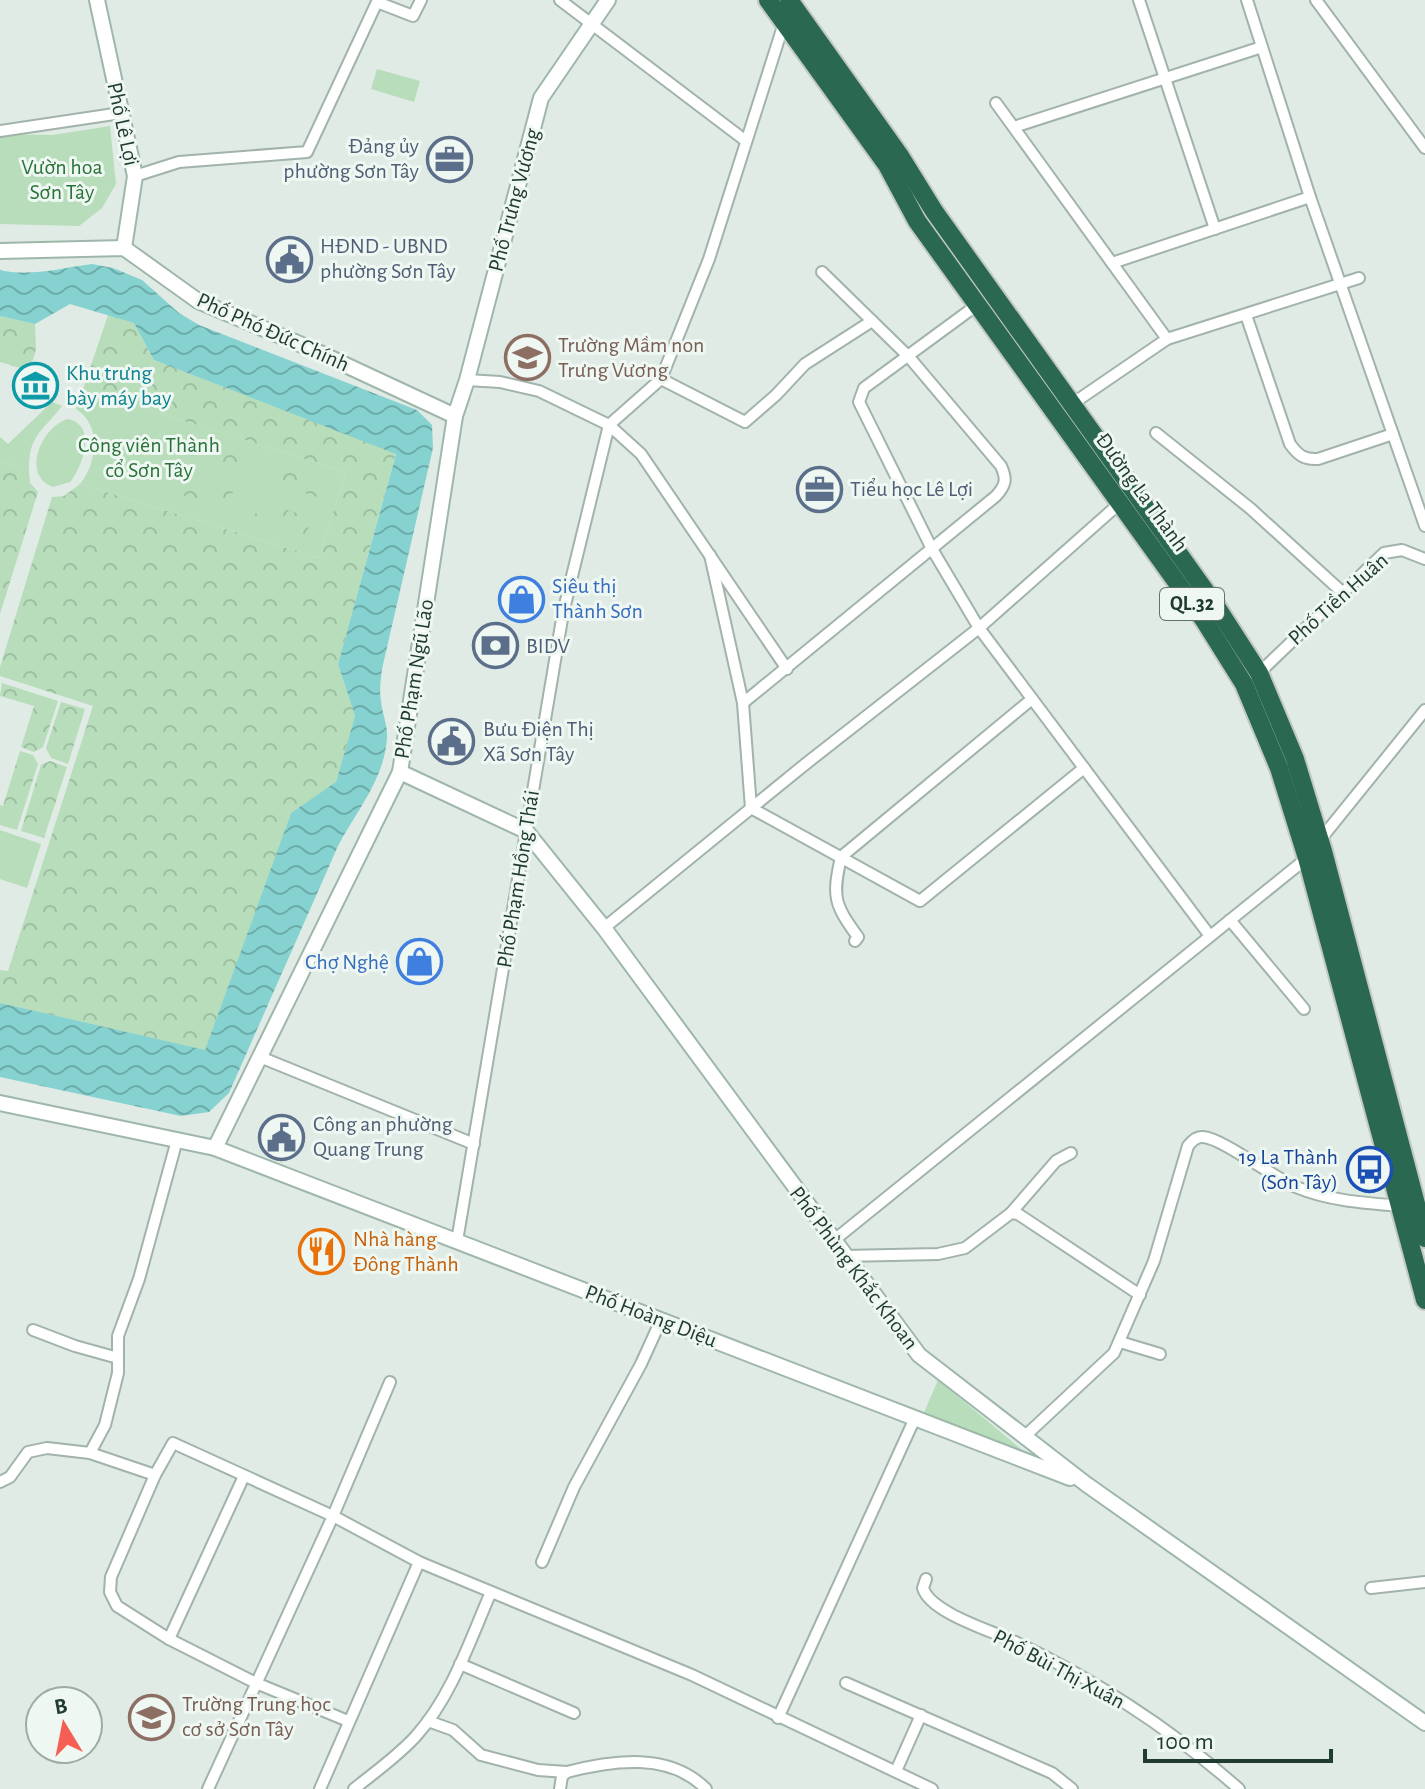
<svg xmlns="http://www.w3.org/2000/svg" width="1425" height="1789" viewBox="0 0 1425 1789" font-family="'Alegreya Sans',sans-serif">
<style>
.green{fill:#b7ddbb}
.forest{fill:url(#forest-crowns)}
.water{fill:url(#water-waves)}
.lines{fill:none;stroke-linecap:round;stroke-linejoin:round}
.street-casing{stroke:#a2b3aa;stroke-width:14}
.secondary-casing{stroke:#9eb7aa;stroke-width:18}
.highway-casing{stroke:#c1c8c5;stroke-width:22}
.street{stroke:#fff;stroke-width:10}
.secondary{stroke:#fff;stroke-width:14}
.highway{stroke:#2b6851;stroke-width:18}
.labels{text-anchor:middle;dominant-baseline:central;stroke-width:6;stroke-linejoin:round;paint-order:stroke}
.shield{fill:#eff7f2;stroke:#5e736a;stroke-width:2}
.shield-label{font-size:20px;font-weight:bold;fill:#203b2f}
.street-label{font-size:22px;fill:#203b2f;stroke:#eff7f2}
.service-label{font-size:22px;fill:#4e5e75;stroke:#eff7f2;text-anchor:start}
.park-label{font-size:22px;fill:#297339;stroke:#eff7f2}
.education-label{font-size:22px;fill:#785e54;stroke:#eff7f2;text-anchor:start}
.culture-label{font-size:22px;fill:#0d838f;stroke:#eff7f2;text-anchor:start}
.shop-label{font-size:22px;fill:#366cbe;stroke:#eff7f2;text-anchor:start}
.transit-label{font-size:22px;fill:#164399;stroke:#eff7f2;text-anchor:end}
.food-label{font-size:22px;fill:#c56008;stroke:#eff7f2;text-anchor:start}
</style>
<defs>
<pattern id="forest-crowns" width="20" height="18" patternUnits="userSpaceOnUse" patternTransform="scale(2)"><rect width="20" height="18" fill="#b7ddbb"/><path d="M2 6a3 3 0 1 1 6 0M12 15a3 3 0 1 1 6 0" fill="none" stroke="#9dbfa1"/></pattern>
<pattern id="water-waves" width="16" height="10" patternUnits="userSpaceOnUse" patternTransform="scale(2)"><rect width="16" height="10" fill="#85d2d1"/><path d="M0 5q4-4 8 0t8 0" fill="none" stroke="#6cacaa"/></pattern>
</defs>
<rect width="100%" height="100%" fill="#dfebe4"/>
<!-- green -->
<g class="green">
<polygon points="377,69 420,81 414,102 371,89"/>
<polygon points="110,126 116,184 102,208 79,226 0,224 0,134 53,135"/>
<path d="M83,389L346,472L319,558L80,484C97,463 102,425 76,409Z"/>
<path d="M52,402L62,406C44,430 28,435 29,470L0,461V437L8,444Z"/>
<path d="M68,419C97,425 83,466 70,482L53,487C20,475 42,426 68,419Z"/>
<polygon points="0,830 41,844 27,888 0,879"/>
<polygon points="938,1380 1027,1454 923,1415"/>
</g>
<!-- forest -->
<g class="forest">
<polygon points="108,315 134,323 154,360 396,453 338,664 355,716 336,783 291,813 205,1051 0,1003 0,970 8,971 93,706 0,676 0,667 52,497 64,496 80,484 319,558 346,472 83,389"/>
<polygon points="0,316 35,324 36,349 30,371 0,362"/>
<polygon points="192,437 244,453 239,471 187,454"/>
<polygon points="0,461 29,470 30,483 38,492 0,614"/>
<polygon points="271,462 323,479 317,497 265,480"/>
<polygon points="181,475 233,492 227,509 175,493"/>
<polygon points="259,501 312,518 306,535 254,519"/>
<polygon points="2,683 58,701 43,747 34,752 21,747 34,706 0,696"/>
<polygon points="61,702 85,709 68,764 51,758 46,748"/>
<polygon points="20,751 33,755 38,764 17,830 0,825 0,805 3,806"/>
<polygon points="50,761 67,767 44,838 21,831 41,765"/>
</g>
<!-- water -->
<path class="water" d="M92,264L113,268L142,280L179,313L199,325L417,410L432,425L433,448L382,669C381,679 379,690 381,701C382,713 388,726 387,738C384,780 357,810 338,846L229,1093L209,1112L181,1116L0,1077V1003L205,1050L291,813L336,782L355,716L338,664L396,454L154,360L134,323L70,304L35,324L0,316V270C29,277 62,268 92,264Z"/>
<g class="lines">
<defs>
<g id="street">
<polyline points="560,0 746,141"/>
<polyline points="1139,0 1215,229"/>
<polyline points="1247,0 1310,197 1425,526"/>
<polyline points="1316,0 1425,148"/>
<polyline points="996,103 1167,339"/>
<polyline points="1014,127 1262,47"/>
<polyline points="0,131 121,113"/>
<polyline points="135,176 179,162 307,152 377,2 413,16 421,0"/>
<polyline points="1112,263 1310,197"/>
<polyline points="977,305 864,388 859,402 932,549 979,628 1210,936"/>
<path d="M1246,315L1290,444C1298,455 1304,460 1318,459L1393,434"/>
<polyline points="661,379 745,422 776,395 805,364 872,321"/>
<polyline points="467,380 500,382 539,391 609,425 641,454 787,669"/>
<polyline points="1072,404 1167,339 1359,278"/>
<polyline points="609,425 661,379 709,259 784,23"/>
<polyline points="1156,433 1251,509 1342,592"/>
<polyline points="710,555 743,703 751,808 920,901 1084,768"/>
<polyline points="1259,673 1384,553 1402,550 1425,559"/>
<path d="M743,703L996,496C1006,485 1007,479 1001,466L909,357L822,272"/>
<polyline points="1320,840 1425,710"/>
<polyline points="1230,920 1304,1009"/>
<polyline points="604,928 803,766 979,628 1120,503"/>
<path d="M855,941L858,937C834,904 832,897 841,857L1032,699"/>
<polyline points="260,1057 474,1144"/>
<polyline points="1011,1213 1056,1161 1071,1153"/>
<polyline points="457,1241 563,613 609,425"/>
<polyline points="833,1241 1307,858"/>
<polyline points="844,1256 938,1254 965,1248 1011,1213 1018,1214 1140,1295"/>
<polyline points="33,1330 75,1346 118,1358"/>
<polyline points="1120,1342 1160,1354"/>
<path d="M1024,1437L1114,1353L1154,1261L1188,1146C1191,1142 1196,1136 1203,1137C1222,1138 1274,1178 1296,1187C1330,1201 1365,1203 1401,1206"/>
<polyline points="90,1453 155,1475"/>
<polyline points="0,1482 10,1477 28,1452 47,1448 90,1453 105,1425 118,1373 118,1336 139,1279 177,1140"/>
<polyline points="542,1562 574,1487 641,1364 661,1320"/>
<path d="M926,1579L923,1588C930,1612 989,1630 1011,1640C1094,1679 1171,1729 1239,1789"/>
<polyline points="1371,1588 1425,1582"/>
<polyline points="169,1639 244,1476"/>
<polyline points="460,1664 574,1713"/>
<polyline points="846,1683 1052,1773 1072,1789"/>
<polyline points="778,1718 915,1418"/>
<polyline points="348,1721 256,1683 169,1639 117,1606 110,1592 111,1577 155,1475 173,1443 333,1516 419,1562 692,1675 932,1789"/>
<polyline points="428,1721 453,1730 481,1755 538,1770 567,1772"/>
<polyline points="896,1771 921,1715"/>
<polyline points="208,1789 333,1516 390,1382"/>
<polyline points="320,1789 419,1562"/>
<path d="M354,1789C375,1772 398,1756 416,1736C452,1696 470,1640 491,1592"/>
<path d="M560,1789L562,1776L567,1772C613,1760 670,1752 706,1789"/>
</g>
<g id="secondary">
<polyline points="97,0 135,176 124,248"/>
<polyline points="0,251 124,248 198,301 309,348 455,416"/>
<polyline points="400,772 526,831 604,928 919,1355 1086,1484 1425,1723"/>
<polyline points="0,1103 215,1148 1070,1478"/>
<polyline points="215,1148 400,772 455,416 467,380 541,98 608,0"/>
</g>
<g id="highway">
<polyline points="768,0 887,165 917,221 1204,620 1244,684 1279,768 1307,858 1425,1300"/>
<polyline points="789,0 900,156 934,211 1216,606 1259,673 1295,759 1323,851 1425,1238"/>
</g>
</defs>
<!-- street casing -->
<use href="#street" class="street-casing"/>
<!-- secondary casing -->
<use href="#secondary" class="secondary-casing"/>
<!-- highway casing -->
<use href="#highway" class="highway-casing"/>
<!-- street -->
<use href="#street" class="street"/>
<!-- secondary -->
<use href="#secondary" class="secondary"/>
<!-- highway -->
<use href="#highway" class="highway"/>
</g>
<!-- icons -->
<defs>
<symbol id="office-ring" viewBox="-11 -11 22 22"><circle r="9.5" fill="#eff7f2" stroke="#5c6f8a" stroke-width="1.5"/><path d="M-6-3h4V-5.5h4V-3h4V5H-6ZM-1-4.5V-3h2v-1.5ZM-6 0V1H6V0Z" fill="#5c6f8a"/></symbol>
<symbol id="civic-ring" viewBox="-11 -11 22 22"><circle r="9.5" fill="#eff7f2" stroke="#5c6f8a" stroke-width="1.5"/><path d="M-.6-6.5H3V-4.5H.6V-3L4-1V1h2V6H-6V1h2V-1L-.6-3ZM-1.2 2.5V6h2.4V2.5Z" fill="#5c6f8a"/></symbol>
<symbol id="school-ring" viewBox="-11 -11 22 22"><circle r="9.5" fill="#eff7f2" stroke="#8d6e63" stroke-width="1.5"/><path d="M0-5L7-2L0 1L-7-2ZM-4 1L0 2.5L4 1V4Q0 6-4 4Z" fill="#8d6e63"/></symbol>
<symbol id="museum-ring" viewBox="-11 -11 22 22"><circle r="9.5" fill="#eff7f2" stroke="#0f9aa8" stroke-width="1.5"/><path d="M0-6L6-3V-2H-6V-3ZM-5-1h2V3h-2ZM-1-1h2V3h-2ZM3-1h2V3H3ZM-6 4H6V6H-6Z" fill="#0f9aa8"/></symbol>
<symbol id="shop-ring" viewBox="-11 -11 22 22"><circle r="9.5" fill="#eff7f2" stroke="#3f7fe0" stroke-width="1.5"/><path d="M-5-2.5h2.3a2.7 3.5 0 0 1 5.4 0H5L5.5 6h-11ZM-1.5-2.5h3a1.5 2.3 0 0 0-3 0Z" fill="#3f7fe0"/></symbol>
<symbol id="bank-ring" viewBox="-11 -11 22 22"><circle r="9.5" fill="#eff7f2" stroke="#5c6f8a" stroke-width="1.5"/><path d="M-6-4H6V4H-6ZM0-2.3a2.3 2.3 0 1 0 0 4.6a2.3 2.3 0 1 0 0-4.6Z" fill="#5c6f8a"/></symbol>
<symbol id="bus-ring" viewBox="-11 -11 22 22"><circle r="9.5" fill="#eff7f2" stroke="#1a4fb4" stroke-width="1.5"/><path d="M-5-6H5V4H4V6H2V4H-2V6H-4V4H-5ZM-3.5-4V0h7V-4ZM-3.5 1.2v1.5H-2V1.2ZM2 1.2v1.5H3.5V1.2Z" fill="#1a4fb4"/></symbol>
<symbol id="restaurant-ring" viewBox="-11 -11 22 22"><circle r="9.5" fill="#eff7f2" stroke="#e8710a" stroke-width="1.5"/><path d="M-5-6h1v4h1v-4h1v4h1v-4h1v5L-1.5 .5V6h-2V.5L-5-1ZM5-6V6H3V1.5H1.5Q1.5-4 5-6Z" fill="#e8710a"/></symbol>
</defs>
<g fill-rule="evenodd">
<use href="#office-ring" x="424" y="134" width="51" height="51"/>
<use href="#civic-ring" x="264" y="234" width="51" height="51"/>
<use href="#school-ring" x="502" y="332" width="51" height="51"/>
<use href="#museum-ring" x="10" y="360" width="51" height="51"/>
<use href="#office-ring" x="794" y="464" width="51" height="51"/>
<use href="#shop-ring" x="496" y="574" width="51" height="51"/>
<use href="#bank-ring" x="470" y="620" width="51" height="51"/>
<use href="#civic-ring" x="426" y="716" width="51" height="51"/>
<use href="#shop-ring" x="394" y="936" width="51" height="51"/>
<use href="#civic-ring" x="256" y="1112" width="51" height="51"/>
<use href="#bus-ring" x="1344" y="1144" width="51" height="51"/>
<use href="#restaurant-ring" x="296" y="1226" width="51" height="51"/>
<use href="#school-ring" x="126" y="1692" width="51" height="51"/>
</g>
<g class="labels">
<!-- shield labels -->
<rect class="shield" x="1160" y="588" width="64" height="32" rx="6"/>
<g class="shield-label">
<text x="1192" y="604">QL.32</text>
</g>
<!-- street labels -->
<g class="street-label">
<text transform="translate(123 124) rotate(78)">Phố Lê Lợi</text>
<text transform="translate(514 200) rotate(-75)">Phố Trưng Vương</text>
<text transform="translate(273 332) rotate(24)">Phố Phó Đức Chính</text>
<text transform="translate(1142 492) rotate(54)">Đường La Thành</text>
<text transform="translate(1338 599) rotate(-42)">Phố Tiền Huân</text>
<text transform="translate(414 679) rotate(-81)">Phố Phạm Ngũ Lão</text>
<text transform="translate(518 879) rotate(-81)">Phố Phạm Hồng Thái</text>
<text transform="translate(854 1268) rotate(53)">Phố Phùng Khắc Khoan</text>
<text transform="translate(651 1316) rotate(21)">Phố Hoàng Diệu</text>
<text transform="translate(1059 1669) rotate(28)">Phố Bùi Thị Xuân</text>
</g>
<!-- service labels -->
<g class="service-label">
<text x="419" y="146" text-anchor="end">Đảng ủy<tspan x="419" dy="25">phường Sơn Tây</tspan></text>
<text x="320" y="246">HĐND - UBND<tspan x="320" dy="25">phường Sơn Tây</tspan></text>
<text x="850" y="489">Tiểu học Lê Lợi</text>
<text x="526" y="646">BIDV</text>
<text x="483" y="729">Bưu Điện Thị<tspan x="483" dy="25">Xã Sơn Tây</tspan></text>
<text x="313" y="1124">Công an phường<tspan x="313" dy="25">Quang Trung</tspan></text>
</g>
<!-- park labels -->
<g class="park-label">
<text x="62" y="167">Vườn hoa<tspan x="62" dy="25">Sơn Tây</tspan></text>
<text x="149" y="445">Công viên Thành<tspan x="149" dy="25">cổ Sơn Tây</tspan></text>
</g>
<!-- education labels -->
<g class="education-label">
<text x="558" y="345">Trường Mầm non<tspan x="558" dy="25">Trưng Vương</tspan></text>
<text x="182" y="1704">Trường Trung học<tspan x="182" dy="25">cơ sở Sơn Tây</tspan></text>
</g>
<!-- culture labels -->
<g class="culture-label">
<text x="66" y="373">Khu trưng<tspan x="66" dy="25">bày máy bay</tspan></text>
</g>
<!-- shop labels -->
<g class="shop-label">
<text x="552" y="586">Siêu thị<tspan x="552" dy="25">Thành Sơn</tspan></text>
<text x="389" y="962" text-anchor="end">Chợ Nghệ</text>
</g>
<!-- transit labels -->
<g class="transit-label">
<text x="1338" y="1157">19 La Thành<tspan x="1338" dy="25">(Sơn Tây)</tspan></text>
</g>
<!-- food labels -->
<g class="food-label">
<text x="353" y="1239">Nhà hàng<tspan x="353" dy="25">Đông Thành</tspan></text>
</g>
</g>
<!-- north arrow -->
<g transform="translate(64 1725) rotate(350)"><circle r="38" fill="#eff7f2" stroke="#9caca4" stroke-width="2"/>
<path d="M0-6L14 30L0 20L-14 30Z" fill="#f55f53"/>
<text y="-12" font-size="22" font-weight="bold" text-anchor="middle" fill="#203b2f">B</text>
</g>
<!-- scale -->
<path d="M1145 1749v12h186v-12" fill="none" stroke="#203b2f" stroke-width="4"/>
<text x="1157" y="1749" font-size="24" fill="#203b2f" stroke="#eff7f2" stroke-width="6" paint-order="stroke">100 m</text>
</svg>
